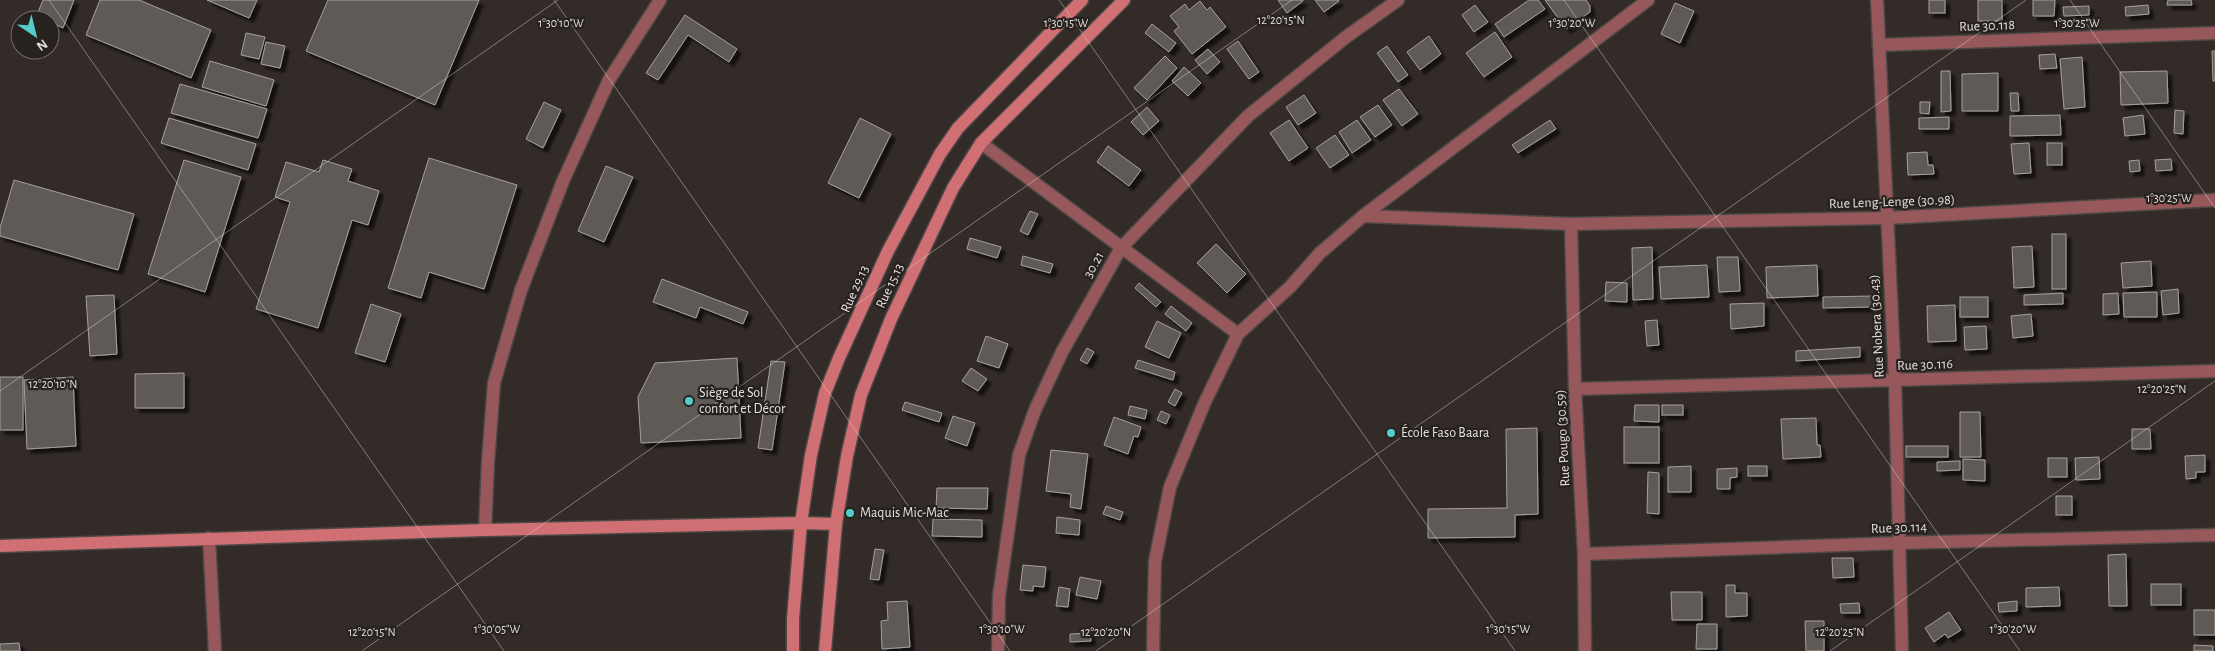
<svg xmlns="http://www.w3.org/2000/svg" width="2215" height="651" viewBox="0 0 2215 651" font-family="'Alegreya Sans',sans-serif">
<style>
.building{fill:#5e5a54;stroke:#a6a19b;filter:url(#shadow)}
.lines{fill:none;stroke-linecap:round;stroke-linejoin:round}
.minor-casing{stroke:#4e4845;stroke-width:15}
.secondary-casing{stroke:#4e4845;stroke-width:15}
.minor{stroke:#96585b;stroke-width:12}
.secondary{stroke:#d06f74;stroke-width:12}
.ticks{fill:none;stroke:#e2dedc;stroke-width:1;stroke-opacity:0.45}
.poi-dot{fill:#53cdcb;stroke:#28221f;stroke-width:2}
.labels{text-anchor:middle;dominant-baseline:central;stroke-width:4.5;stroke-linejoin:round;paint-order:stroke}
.street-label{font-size:14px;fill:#e2dedc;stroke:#28221f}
.poi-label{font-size:14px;fill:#e2dedc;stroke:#28221f;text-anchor:start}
.ticks-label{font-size:12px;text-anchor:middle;fill:#e2dedc;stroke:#28221f;stroke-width:4.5;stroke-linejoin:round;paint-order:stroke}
</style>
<defs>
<filter id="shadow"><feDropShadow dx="4.5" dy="4.5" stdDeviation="1" flood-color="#0009"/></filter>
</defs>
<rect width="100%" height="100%" fill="#322b28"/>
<!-- building -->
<g class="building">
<polygon points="43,0 74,0 63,28 50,22 50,20 36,17"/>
<polygon points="100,0 139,0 211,30 191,78 86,35"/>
<polygon points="207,0 257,0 249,18"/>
<polygon points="328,0 479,0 435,105 306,51"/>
<polygon points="1278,0 1303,0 1303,1 1287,13"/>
<polygon points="1315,0 1338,0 1339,1 1324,12"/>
<polygon points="1529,0 1538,0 1545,9 1504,37 1495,24"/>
<polygon points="1545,0 1586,0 1590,6 1590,12 1566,29"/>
<rect x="1929" y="0" width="16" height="13"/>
<rect x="1978" y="0" width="24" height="21"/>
<polygon points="2033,0 2055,0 2054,16 2033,16"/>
<polygon points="2168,0 2191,0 2192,5 2167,5"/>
<polygon points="1200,1 1207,10 1210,7 1226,27 1192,54 1174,31 1179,27 1170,16 1185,4 1189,10"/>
<polygon points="1675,3 1694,11 1680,43 1661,34"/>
<polygon points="1475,5 1488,22 1474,32 1462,15"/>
<polygon points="2148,5 2149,14 2126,16 2125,7"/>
<polygon points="2089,6 2089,15 2064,16 2063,7"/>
<polygon points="685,15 737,49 729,62 688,35 658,80 646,73"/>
<polygon points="1152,24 1176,43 1169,52 1145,33"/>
<polygon points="1495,32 1512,57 1484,77 1466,53"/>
<polygon points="246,33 265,37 259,59 241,55"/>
<polygon points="1429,36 1441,54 1420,70 1407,52"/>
<polygon points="1238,41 1259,72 1249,79 1227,49"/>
<polygon points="266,42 285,46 280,68 261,64"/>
<polygon points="1387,46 1408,75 1398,82 1377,53"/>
<polygon points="1208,49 1220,62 1207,74 1195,60"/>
<polygon points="2212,51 2215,51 2215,81 2213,81"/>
<polygon points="2055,54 2057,68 2040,69 2039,55"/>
<polygon points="1165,56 1177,68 1147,100 1134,88"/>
<polygon points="2082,57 2085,107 2064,109 2060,59"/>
<polygon points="210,61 274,80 266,106 202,87"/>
<polygon points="1184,67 1201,83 1188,96 1172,81"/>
<polygon points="1941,71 1950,71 1951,111 1941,112"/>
<polygon points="2167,71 2168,103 2121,105 2120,72"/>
<polygon points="1998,73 1998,111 1962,111 1962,74"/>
<polygon points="180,84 267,109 258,138 171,113"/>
<polygon points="1399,89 1418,114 1402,126 1383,100"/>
<polygon points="2010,93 2018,93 2019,111 2011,111"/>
<polygon points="1304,95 1316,113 1298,125 1286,107"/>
<polygon points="544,102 561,110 543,148 526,139"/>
<polygon points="1920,102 1930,102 1929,114 1920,113"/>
<polygon points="1378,105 1392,125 1375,137 1360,117"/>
<polygon points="1147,107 1159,121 1143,135 1131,122"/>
<polygon points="2175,110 2184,111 2183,134 2174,133"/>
<polygon points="2060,115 2061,135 2010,136 2010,116"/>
<polygon points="2143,115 2145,134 2125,136 2123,118"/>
<polygon points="1949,117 1949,129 1919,129 1919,118"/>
<polygon points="169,118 256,144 248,170 161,143"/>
<polygon points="860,118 891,134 859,198 828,183"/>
<polygon points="1289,120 1308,148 1289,161 1270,133"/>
<polygon points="1357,120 1371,140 1352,153 1339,132"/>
<polygon points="1550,120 1556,129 1518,153 1512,145"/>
<polygon points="1335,135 1349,155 1330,168 1316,148"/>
<polygon points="2029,143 2031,173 2014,174 2011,144"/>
<rect x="2047" y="143" width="15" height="22"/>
<polygon points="1108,146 1141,170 1129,186 1097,162"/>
<polygon points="1927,152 1928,165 1933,165 1934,174 1908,175 1907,153"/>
<polygon points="429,158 517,185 484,289 429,272 421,298 388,288"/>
<polygon points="2171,159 2172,170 2156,171 2155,160"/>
<polygon points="184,160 241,177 205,292 148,274"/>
<polygon points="323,160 352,169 348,181 379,191 368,225 352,220 318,328 256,309 290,202 275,197 286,162 319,172"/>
<polygon points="2139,160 2140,171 2130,172 2129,161"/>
<polygon points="606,166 633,177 604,242 578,231"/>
<polygon points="14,180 134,214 118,270 0,236 0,228"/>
<polygon points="1030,211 1038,214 1028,235 1020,231"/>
<rect x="2052" y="234" width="14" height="55"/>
<polygon points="970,238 1001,247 997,258 967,249"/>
<polygon points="1216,244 1246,274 1227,293 1197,263"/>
<polygon points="2032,246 2034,287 2014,288 2012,247"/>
<polygon points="1652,247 1653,299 1633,300 1632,248"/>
<polygon points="1023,256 1053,264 1050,273 1021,265"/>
<polygon points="1717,257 1738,257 1740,291 1719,292"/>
<polygon points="2151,261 2152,286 2123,288 2121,263"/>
<polygon points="1707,265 1709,297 1661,299 1659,267"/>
<polygon points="1817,265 1818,296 1767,298 1766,267"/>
<polygon points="662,279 748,312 743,324 700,307 696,318 653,302"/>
<polygon points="1606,282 1627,283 1627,302 1605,301"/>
<polygon points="1139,283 1161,302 1156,307 1135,288"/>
<polygon points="2178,289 2179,313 2163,315 2161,291"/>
<polygon points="2157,292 2157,317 2124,317 2123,293"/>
<polygon points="2063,293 2063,304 2024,305 2024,295"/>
<polygon points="2118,293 2119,314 2103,315 2103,294"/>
<polygon points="114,295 117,354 90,356 86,296"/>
<polygon points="1872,296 1873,307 1823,308 1823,297"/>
<rect x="1960" y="297" width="28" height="20"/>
<polygon points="1764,303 1764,326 1731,329 1730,304"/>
<polygon points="371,304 401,314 385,362 355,353"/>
<polygon points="1955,305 1956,341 1928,342 1927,306"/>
<polygon points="1171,306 1192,323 1186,331 1165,314"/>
<polygon points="2031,314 2033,336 2013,338 2011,316"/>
<polygon points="1657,320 1659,345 1647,346 1645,321"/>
<polygon points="1157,321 1181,333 1169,358 1145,347"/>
<polygon points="1986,326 1987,349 1965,350 1964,327"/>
<polygon points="986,336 1008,344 999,368 977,361"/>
<polygon points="1860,347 1860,357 1796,361 1796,351"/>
<polygon points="1087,348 1094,352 1087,364 1080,360"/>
<polygon points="737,358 741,438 641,443 638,397 655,363"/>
<polygon points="1138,360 1175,372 1173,380 1135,368"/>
<polygon points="771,361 785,362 772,450 758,448"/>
<polygon points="971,368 987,379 978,391 962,381"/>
<polygon points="184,373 184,408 135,408 135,374"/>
<rect x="0" y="377" width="23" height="53"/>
<polygon points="73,377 76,446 27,449 24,380"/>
<polygon points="1175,389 1182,393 1175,406 1168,402"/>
<polygon points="905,402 942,413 939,422 902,410"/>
<polygon points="1635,405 1659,405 1659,422 1634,421"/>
<rect x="1662" y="405" width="21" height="10"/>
<polygon points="1130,406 1147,410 1145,419 1128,415"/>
<polygon points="1161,411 1170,415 1166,424 1157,420"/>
<polygon points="1960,412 1980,412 1981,457 1960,457"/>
<polygon points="953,416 975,423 967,446 945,438"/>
<polygon points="1114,417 1141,427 1138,437 1134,436 1128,454 1104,445"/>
<polygon points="1816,418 1817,445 1820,445 1821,457 1783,459 1781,419"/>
<rect x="1624" y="427" width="35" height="36"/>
<polygon points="1537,428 1538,514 1515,515 1515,537 1428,538 1428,509 1507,508 1506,429"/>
<polygon points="2132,429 2150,429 2151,449 2132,449"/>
<rect x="1906" y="446" width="42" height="11"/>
<polygon points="1051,450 1088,454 1081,509 1070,507 1071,494 1046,491"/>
<polygon points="2205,455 2205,472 2196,472 2196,478 2186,479 2185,456"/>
<polygon points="2099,457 2100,479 2076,480 2075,458"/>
<rect x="2048" y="458" width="19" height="19"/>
<polygon points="1963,459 1985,460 1985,481 1963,480"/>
<polygon points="1960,461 1960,470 1937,471 1937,462"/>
<polygon points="1691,466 1691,492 1668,492 1668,467"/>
<rect x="1748" y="466" width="19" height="10"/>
<polygon points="1737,468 1737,477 1730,478 1730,489 1717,489 1717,469"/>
<polygon points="1648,472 1659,473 1659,514 1647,513"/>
<polygon points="937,488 988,488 987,509 936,508"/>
<rect x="2056" y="496" width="16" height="19"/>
<polygon points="1106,506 1123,512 1120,520 1103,514"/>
<polygon points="1057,517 1080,520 1079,535 1056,533"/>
<polygon points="933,519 982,520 982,537 932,536"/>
<polygon points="875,549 884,550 879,580 870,579"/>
<polygon points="2126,554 2127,606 2109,606 2108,555"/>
<polygon points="1832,558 1853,558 1854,577 1833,578"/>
<polygon points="1023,565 1046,567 1044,587 1033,586 1033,591 1020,590"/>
<polygon points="1080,577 1101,581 1097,599 1076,595"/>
<rect x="2151" y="584" width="30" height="21"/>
<polygon points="1726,585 1735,585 1735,593 1747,593 1747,616 1726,617"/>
<polygon points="1059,587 1070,589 1068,607 1056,606"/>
<polygon points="2059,587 2060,606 2026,607 2026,588"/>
<polygon points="1671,592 1702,592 1702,620 1672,620"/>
<polygon points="907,601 910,647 882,649 881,621 888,620 887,602"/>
<polygon points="2017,601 2017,611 1999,612 1998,603"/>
<polygon points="1859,603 1860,613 1841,613 1840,604"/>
<rect x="2194" y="610" width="21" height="25"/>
<polygon points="1949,612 1961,630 1948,638 1945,634 1934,642 1925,628"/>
<polygon points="1805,621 1824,621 1824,651 1806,651"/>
<polygon points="1697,624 1717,624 1717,649 1696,649"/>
<polygon points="1090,633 1091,641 1070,642 1070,634"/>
<polygon points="19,643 20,651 0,651 0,644"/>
<polygon points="2194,645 2213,646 2213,651 2194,651"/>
</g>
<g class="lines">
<defs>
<g id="minor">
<polyline points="1877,0 1895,381 1902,651"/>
<polyline points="1879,45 2215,33"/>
<polyline points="981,143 1238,334"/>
<polyline points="1363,216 1571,224 1887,218 2215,200"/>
<polyline points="1571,224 1575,389 1584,554 1585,651"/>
<polyline points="1575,389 2215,371"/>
<polyline points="485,530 488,462 494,383 521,290 563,181 609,80 660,0"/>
<polyline points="209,538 215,651"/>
<polyline points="1584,554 1899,543 2215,535"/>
<polyline points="998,651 999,596 1019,455 1035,410 1062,352 1121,248 1248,116 1346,37 1398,0"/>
<polyline points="1153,651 1155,561 1170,487 1204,404 1238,334 1290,287 1320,253 1363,216 1648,0"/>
</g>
<g id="secondary">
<polyline points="0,546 485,530 801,523 836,524"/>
<polyline points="793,651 793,619 801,523 811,455 825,393 839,358 888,251 940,154 958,128 1082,0"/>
<polyline points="825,651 836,524 847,456 861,395 891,319 953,188 981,143 1124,0"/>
</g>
</defs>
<!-- minor casing -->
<use href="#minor" class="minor-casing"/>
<!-- secondary casing -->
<use href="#secondary" class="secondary-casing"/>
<!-- minor -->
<use href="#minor" class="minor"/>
<!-- secondary -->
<use href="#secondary" class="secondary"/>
</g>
<!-- ticks -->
<path class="ticks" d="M49,0L504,651M554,0L1010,651M1059,0L1515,651M1564,0L2020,651M2070,0L2215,208M0,391L558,0M362,651L1292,0M1096,651L2026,0M1830,651L2215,381"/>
<!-- markers -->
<g class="poi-dot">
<circle cx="689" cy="401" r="5"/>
<circle cx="1391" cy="433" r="5"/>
<circle cx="850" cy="513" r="5"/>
</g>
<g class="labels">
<!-- street labels -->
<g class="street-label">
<text transform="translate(1987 26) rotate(-2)">Rue 30.118</text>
<text transform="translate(1892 202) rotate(-2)">Rue Leng-Lenge (30.98)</text>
<text transform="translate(1094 265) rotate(-61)">30.21</text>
<text transform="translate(890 286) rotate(-65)">Rue 15.13</text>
<text transform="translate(855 289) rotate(-66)">Rue 29.13</text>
<text transform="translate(1877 326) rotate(-93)">Rue Nobera (30.43)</text>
<text transform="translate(1925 365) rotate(-2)">Rue 30.116</text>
<text transform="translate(1563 438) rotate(-93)">Rue Pougo (30.59)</text>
<text transform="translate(1899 528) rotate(-2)">Rue 30.114</text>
</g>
<!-- poi labels -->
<g class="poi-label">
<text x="699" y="393">Siège de Sol<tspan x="699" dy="16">confort et Décor</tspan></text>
<text x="1401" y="433">École Faso Baara</text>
<text x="860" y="513">Maquis Mic-Mac</text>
</g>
</g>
<g class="ticks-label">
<text x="1281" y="24">12°20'15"N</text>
<text x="561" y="27">1°30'10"W</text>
<text x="1572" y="27">1°30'20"W</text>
<text x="2077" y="27">1°30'25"W</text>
<text x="1066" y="27">1°30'15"W</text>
<text x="2169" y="202">1°30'25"W</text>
<text x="53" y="388">12°20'10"N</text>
<text x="2162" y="393">12°20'25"N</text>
<text x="497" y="633">1°30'05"W</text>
<text x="1002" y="633">1°30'10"W</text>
<text x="1508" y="633">1°30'15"W</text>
<text x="2013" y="633">1°30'20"W</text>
<text x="372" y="636">12°20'15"N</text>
<text x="1106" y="636">12°20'20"N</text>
<text x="1840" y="636">12°20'25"N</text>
</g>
<!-- north arrow -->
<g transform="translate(35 35) rotate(145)"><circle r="24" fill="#28221f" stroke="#726d6b"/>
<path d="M0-4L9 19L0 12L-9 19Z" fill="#53cdcb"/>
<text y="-8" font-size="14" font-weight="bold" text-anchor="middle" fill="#e2dedc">N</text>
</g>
</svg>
